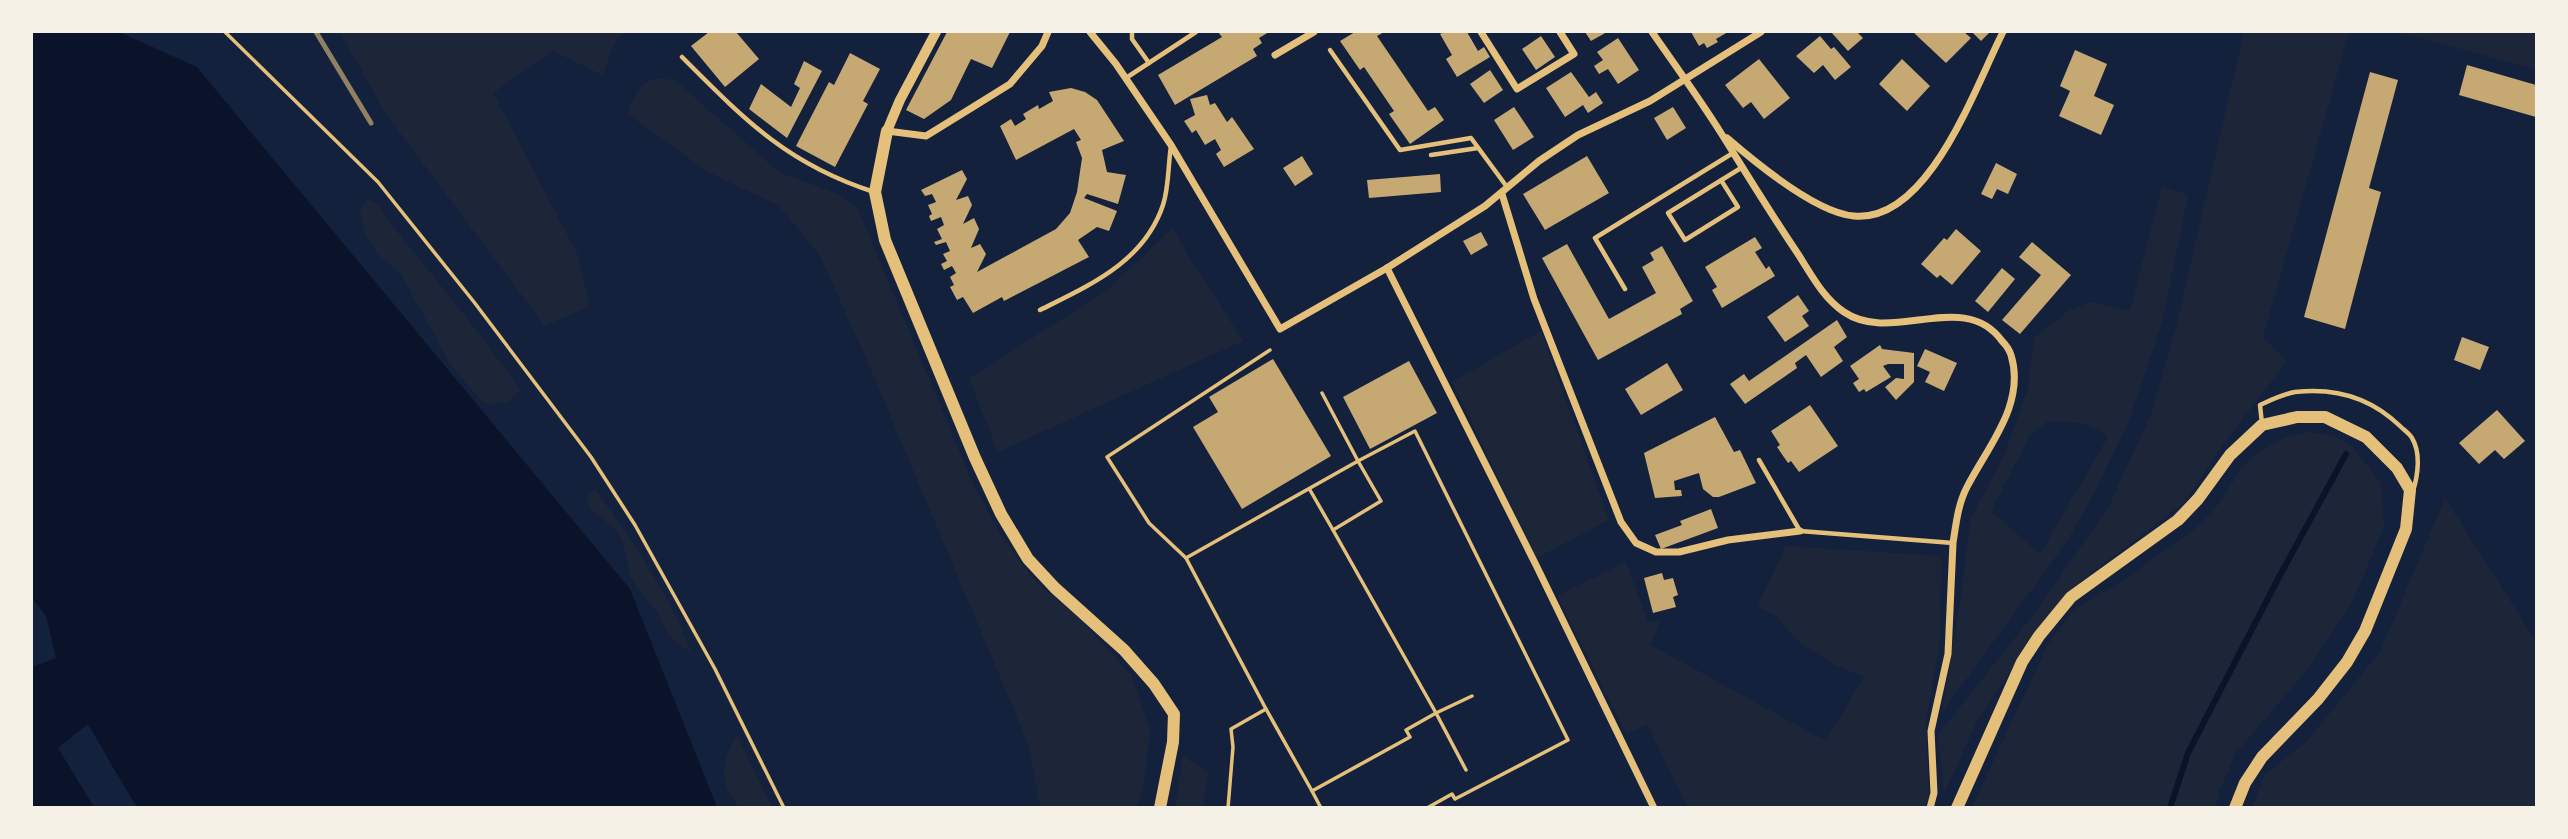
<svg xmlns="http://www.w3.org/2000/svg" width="2568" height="839" viewBox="0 0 2568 839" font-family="'Zilla Slab',serif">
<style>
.green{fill:#1d2539;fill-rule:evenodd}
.water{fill:#0b132b}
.pier{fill:#14213d}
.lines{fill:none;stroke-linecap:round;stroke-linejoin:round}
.stream{stroke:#0b132b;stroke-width:6}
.building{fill:#c6a872}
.path{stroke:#e5c07b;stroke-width:3.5}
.service{stroke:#e5c07b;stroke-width:4.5}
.minor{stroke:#e5c07b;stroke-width:7}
.tertiary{stroke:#e5c07b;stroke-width:10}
.secondary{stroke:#e5c07b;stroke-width:12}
.rail{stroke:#918062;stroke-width:5}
</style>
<rect width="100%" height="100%" fill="#14213d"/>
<!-- green -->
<g class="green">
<polygon points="340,32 628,32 617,38 602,75 553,51 493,93 577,253 590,306 545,326 386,114"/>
<polygon points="2244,32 2349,32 2263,337 2287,361 2225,442 2184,503 2082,580 2029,643 1977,721 1944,794 1938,735 2037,610 2109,506 2151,414 2176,327"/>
<polygon points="2397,32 2536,32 2536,69"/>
<path d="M657,78L675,80L780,173L836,193L857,207L974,486L1000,533L1032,578L1082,621L1131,675L1150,730L1143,789L1137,807H1040L1029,746L863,351L819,254L779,206L706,171L628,114C633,97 639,83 657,78Z"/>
<path d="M2162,186L2188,195L2162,323L2129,420L2096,491L2066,543L1942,712L1961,596L1971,518L2004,455L2028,389L2034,338L2069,310L2092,302L2130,311ZM2048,421C2071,421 2091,422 2108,437L2040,554L1991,511L2030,435Z"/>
<polygon points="368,200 380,205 387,219 467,318 521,390 508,402 489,404 482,401 469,387 449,362 401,274 377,254 365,232 360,215 362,205"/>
<polygon points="1172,229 1243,341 998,452 969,379 1108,289"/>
<polygon points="1541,331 1609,520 1537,558 1452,382"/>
<polygon points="2308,432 2333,435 2352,447 2381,483 2384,526 2353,601 2308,669 2236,753 2219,792 2216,807 1972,807 2048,644 2074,609 2122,581 2200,525 2221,501 2241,469 2258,452 2285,438"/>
<path d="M596,490C631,541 670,594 691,652C660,635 668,625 650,603C643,594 635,587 631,576C626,562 626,547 619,534C609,517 588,519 587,492Z"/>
<polygon points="2445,498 2536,641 2536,803 2532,808 2252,807 2265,774 2306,742 2380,652"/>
<polygon points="1786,546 1941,556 1940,642 1926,721 1929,796 1925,807 1688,807 1647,724 1626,734 1557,596 1626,562 1648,622 1660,620 1651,645 1826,741 1864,677 1833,664 1800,643 1776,616 1757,606"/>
<path d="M737,735L772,807H739C718,780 720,764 737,735Z"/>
<polygon points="1183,756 1208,773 1203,807 1175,807"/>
</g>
<!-- water -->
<polygon class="water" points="32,32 119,32 197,67 630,589 717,807 32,807"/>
<!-- pier -->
<g class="pier">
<polygon points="32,598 46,616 56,658 32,667"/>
<polygon points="88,724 115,771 137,807 94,807 58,748"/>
</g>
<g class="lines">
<!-- stream -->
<polyline class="stream" points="2170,808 2188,753 2279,577 2346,454"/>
</g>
<!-- building -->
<g class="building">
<polygon points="709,32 736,32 759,59 725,87 691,46"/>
<polygon points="947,32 1010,32 992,68 971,59 951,100 924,119 906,110"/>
<polygon points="1218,32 1269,32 1259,38 1262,43 1253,49 1257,56 1175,105 1158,75 1222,37"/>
<polygon points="1355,32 1384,32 1377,36 1428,111 1435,107 1444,120 1410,144 1389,114 1394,111 1364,67 1360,70 1340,41"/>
<polygon points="1444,32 1467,32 1478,51 1484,47 1490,57 1457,77 1446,59 1452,55 1440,34"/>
<polygon points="1585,32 1607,32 1591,41"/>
<polygon points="1691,32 1728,32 1716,39 1718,42 1707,48 1704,43 1699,46"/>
<polygon points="1831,32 1857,32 1863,38 1848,51"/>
<polygon points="1913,32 1964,32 1971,38 1946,63"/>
<polygon points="1972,32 1990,32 1981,41"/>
<polygon points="1541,36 1555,57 1536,70 1522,49"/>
<polygon points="1820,36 1831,49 1834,47 1851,67 1835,80 1823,65 1814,73 1796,56"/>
<polygon points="1618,38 1639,70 1618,84 1608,69 1599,74 1594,66 1603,60 1597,52"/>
<polygon points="2075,50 2107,64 2094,96 2114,105 2101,135 2059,116 2070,91 2060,86"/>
<polygon points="850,53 880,69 863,101 868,104 835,167 796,146 829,82 834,85"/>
<polygon points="1759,59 1790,98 1764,119 1751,102 1743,108 1725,85"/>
<polygon points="1902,59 1930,86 1907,111 1879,84"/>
<polygon points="804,61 822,71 787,138 749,109 761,84 791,107 800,88 794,84"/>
<polygon points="2467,65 2536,85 2536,117 2459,95"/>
<polygon points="1490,70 1503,90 1484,103 1470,84"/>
<polygon points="1571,72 1589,97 1596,92 1603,103 1588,113 1583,105 1565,117 1546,88"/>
<polygon points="2370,72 2398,80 2369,188 2381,192 2345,329 2304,317"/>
<polygon points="1071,88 1085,92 1097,100 1124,141 1102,150 1107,172 1126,175 1118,204 1087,194 1084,198 1117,211 1109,231 1097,227 1078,240 1089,257 1004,301 1002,297 973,313 963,297 957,300 950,287 954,285 950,277 956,273 952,266 944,270 941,264 947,261 943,254 950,251 946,242 936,245 934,242 942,239 937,229 944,225 941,217 931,221 929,216 932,214 928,205 936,202 932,194 925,196 921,190 962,170 967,179 956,200 968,196 972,205 963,224 974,218 979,229 971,248 980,244 986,254 977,272 1056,229 1070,213 1077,192 1082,158 1076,142 1081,140 1074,129 1016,160 1000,126 1011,119 1015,126 1026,119 1023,114 1038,105 1039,109 1053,101 1049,92"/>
<polygon points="1207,95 1210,105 1215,103 1227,122 1232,117 1254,149 1224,167 1216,154 1221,150 1215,139 1205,145 1196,130 1192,133 1184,121 1195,115 1190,99"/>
<polygon points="1514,107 1534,137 1513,150 1494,120"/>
<polygon points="1673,107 1686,128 1667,140 1654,118"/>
<polygon points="1302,156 1313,174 1295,186 1283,168"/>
<polygon points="1587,156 1609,193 1545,230 1523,194"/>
<polygon points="1996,163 2017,174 2008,194 1997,189 1992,199 1981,194"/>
<polygon points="1440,174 1441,192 1369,198 1367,180"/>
<polygon points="1956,229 1981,251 1952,285 1940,275 1937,278 1921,264 1944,238 1947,240"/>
<polygon points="1481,232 1488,245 1471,255 1463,241"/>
<polygon points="1755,237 1762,248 1755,252 1766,269 1769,266 1775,276 1722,308 1712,290 1717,287 1705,267"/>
<polygon points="2032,242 2071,275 2020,334 2002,320 2041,275 2019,257"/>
<polygon points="1567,244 1609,319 1656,293 1642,267 1654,260 1650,253 1662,246 1693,301 1680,309 1682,314 1598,360 1542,258"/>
<polygon points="2002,268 2015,279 1988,312 1975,301"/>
<polygon points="1798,295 1809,311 1802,316 1809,326 1785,342 1767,317"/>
<polygon points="1837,320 1847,337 1834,347 1843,361 1821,377 1806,355 1795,363 1797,368 1745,404 1730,384 1744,374 1749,381"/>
<polygon points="2462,337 2489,347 2480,370 2454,360"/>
<polygon points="1880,345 1882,349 1914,353 1914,382 1896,400 1885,387 1896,378 1904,379 1904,364 1888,364 1883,366 1891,377 1866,392 1864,389 1859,392 1853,383 1859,379 1850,366"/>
<polygon points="1925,349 1957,363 1944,391 1925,382 1930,372 1917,366"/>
<polygon points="1273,359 1331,456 1242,509 1193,427 1218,412 1209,397"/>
<polygon points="1409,361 1437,413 1370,449 1343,397"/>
<polygon points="1667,363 1683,390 1641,415 1625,389"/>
<polygon points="1810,405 1838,446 1799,472 1791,461 1788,463 1777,447 1780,445 1771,431"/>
<polygon points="2497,410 2525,441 2504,459 2495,450 2479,464 2459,443"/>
<polygon points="1715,417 1734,452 1740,450 1756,483 1719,497 1713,497 1703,489 1699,473 1674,481 1675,490 1681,490 1682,496 1655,498 1644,453"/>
<polygon points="1711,509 1718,528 1661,549 1655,535 1682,525 1680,521"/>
<polygon points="1662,573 1664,580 1673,578 1678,595 1673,597 1676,607 1653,613 1644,578"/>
</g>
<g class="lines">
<!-- path -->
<g class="path">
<polyline points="225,32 378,182 474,302 591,457 635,525 715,669 784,808"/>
<polyline points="1310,490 1333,530"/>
<polyline points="1186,558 1149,523 1107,457 1270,350"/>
<polyline points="1266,709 1312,791 1410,737 1406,730 1436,713 1333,530 1381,501 1358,461 1415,431 1568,740 1455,799 1452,794 1427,808"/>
<polyline points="1466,770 1436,713 1472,696"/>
<polyline points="1312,791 1321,808"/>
<polyline points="1228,808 1233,747 1231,729 1266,709 1186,558 1358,461 1322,393"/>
</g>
<!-- service -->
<g class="service">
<polyline points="1132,32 1132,39 1149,63"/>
<polyline points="1330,50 1400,150 1471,138 1507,187"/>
<path d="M682,57C745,120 787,164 874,192"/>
<polyline points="1126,78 1196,32"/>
<polyline points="1431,155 1478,148"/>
<polyline points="1721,180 1738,207 1685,240 1668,213 1741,168"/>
<polyline points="1625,289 1595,238 1733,153"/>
<path d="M1040,310C1090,285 1144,262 1163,205C1169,187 1168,165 1171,146"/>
<path d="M2262,424L2260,405C2271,400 2283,394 2295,392C2337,387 2371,398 2400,426C2404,430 2410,434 2412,438C2421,453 2418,475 2413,491"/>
<polyline points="1759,460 1800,531 1953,543"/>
</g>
<!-- minor -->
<g class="minor">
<polyline points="1090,32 1116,64 1171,145 1280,329 1387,268 1485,206 1539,161 1578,135 1650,101 1761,32"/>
<polyline points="1481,32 1517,89 1574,54 1560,32"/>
<path d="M1652,32C1675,65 1699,98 1721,133C1746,173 1771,214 1798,254C1811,274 1823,298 1844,312C1892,345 1964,288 2002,341C2006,345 2009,349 2011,355C2026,404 1988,446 1967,487C1958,504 1956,524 1953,543L1948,654L1931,731L1934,793L1930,808"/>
<polyline points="1275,55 1314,32"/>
<polyline points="887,131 926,136 973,107 1010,84 1042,46 1048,32"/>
<path d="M1727,138C1756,163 1816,213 1854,216C1929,223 1975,87 2003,32"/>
<polyline points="1502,194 1534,299 1621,522 1636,543 1656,552 1679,552 1728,540 1800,531"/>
<polyline points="1387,268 1536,565 1654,808"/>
</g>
<!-- tertiary -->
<polyline class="tertiary" points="887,131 900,100 936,32"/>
<!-- secondary -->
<g class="secondary">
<polyline points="887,131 875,192 885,240 975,458 1001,514 1028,559 1055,588 1124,650 1154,684 1174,714 1173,742 1160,808"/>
<polyline points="1957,808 2022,662 2039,636 2071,597 2178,520 2198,499 2230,455 2262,425 2297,417 2325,417 2366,437 2397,468 2410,490 2406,529 2365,631 2347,662 2318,699 2262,757 2245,783 2235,808"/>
</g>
<!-- rail -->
<polyline class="rail" points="316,32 371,123"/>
</g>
<!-- border -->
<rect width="2568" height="839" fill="none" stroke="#f6f1e7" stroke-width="66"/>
</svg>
